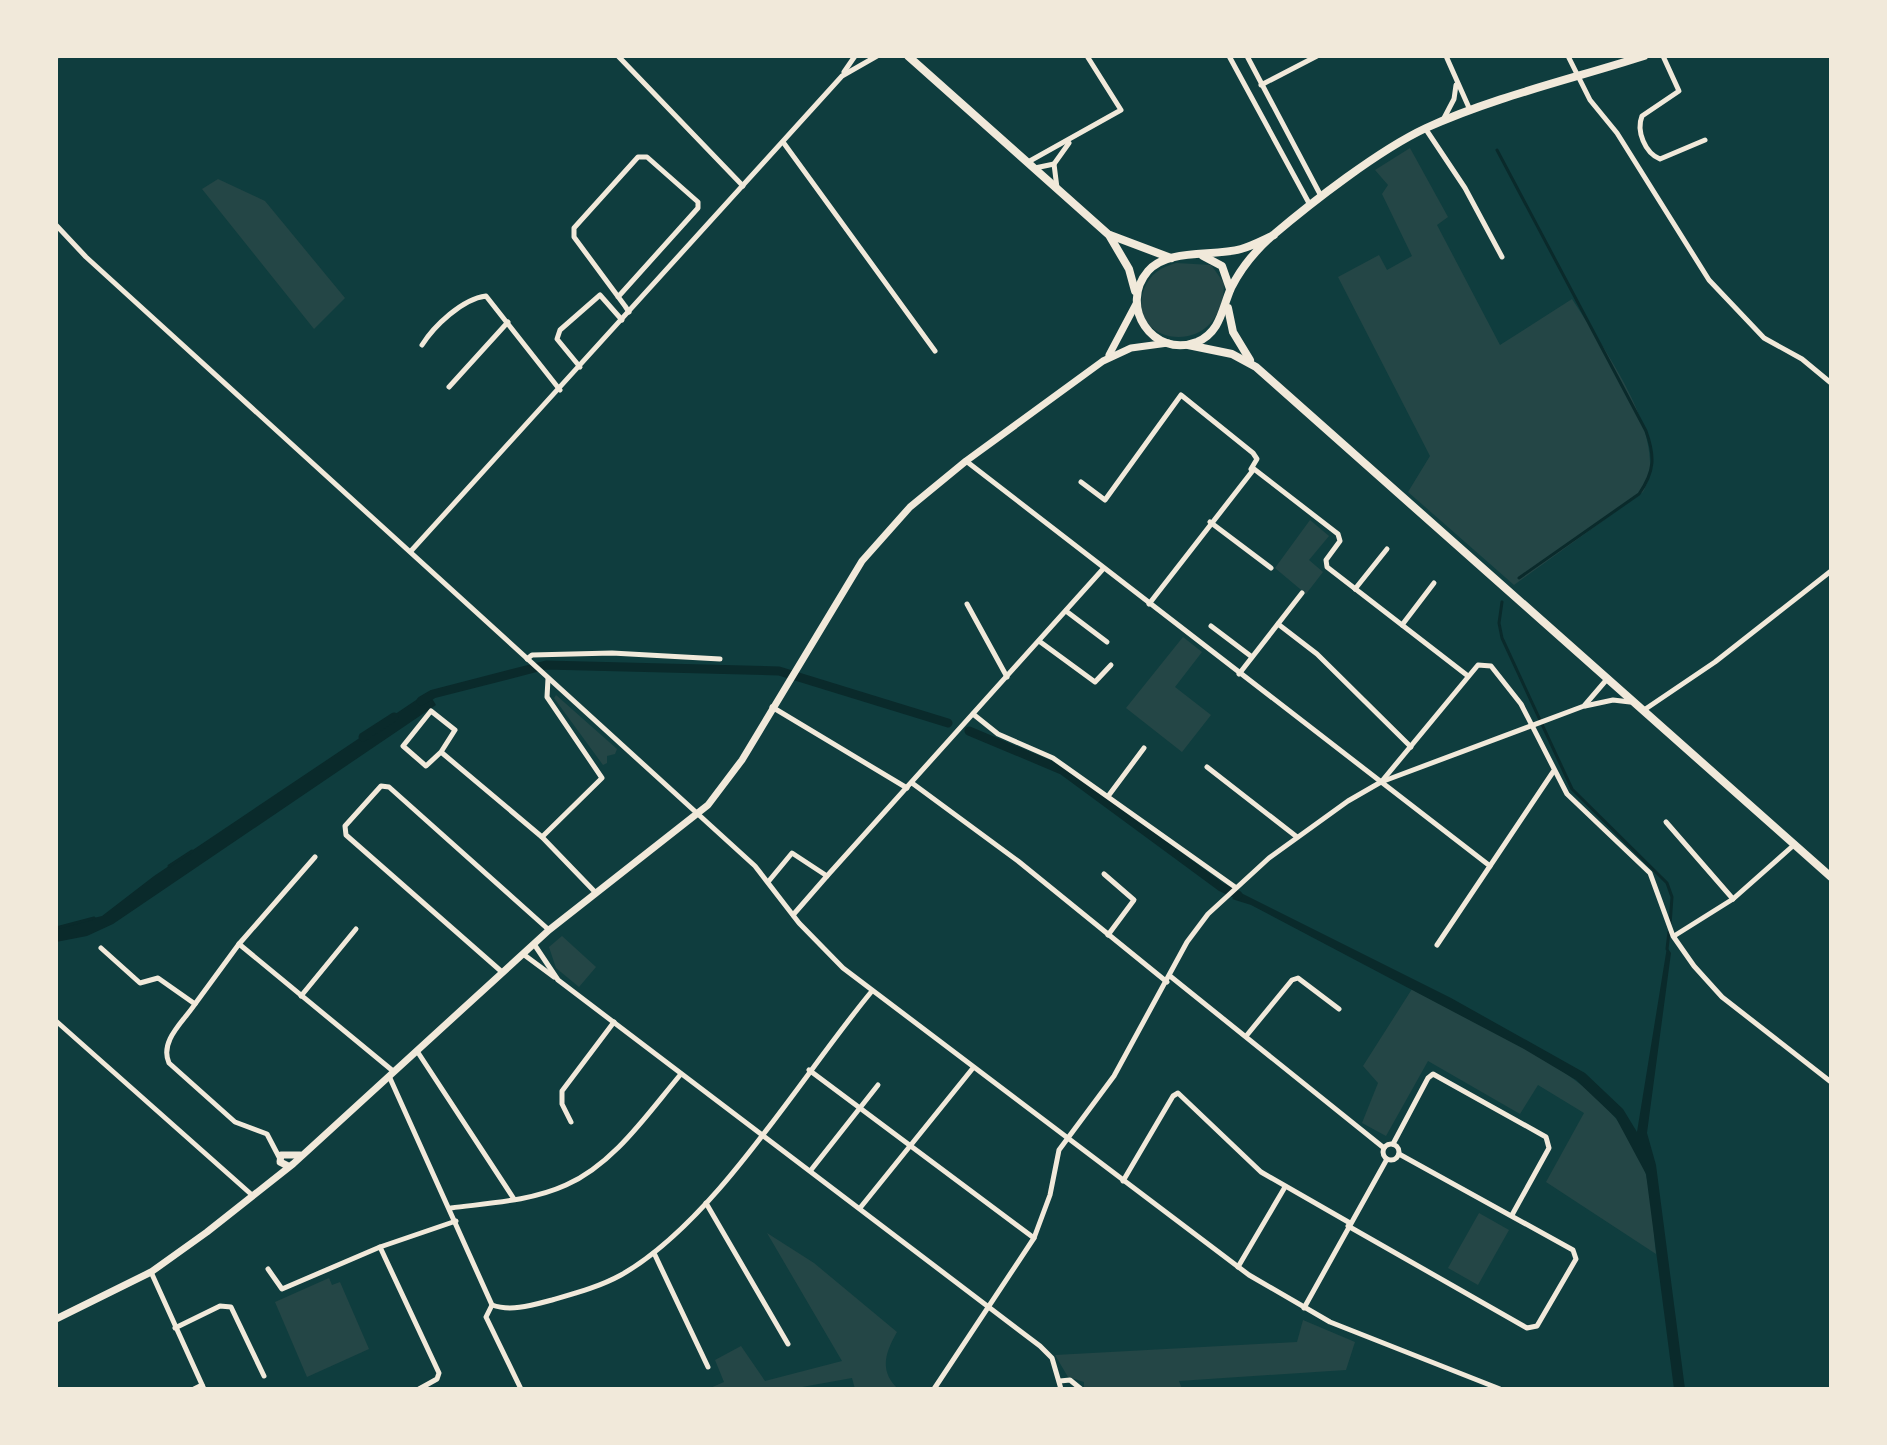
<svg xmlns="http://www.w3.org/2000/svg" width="1887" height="1445" viewBox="0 0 1887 1445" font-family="'Varela Round',sans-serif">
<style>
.green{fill:#244646}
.water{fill:#0a2a2b}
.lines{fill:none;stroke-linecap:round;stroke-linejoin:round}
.stream{stroke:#0a2a2b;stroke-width:3}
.canal{stroke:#0a2a2b;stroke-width:9}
.minor{stroke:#f1e9da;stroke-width:5}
.secondary{stroke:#f1e9da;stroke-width:7}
.primary{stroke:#f1e9da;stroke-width:8}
</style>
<rect width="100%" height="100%" fill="#0f3d3e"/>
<!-- green -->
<g class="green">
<path d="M1410,148L1448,217L1437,225L1500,345L1572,299C1600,343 1673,441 1643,492L1514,585L1408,492L1430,456L1338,277L1379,255L1387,270L1412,256L1382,194L1388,185L1375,170Z"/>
<polygon points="218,179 265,201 345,298 314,329 202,189"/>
<path d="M1176,263L1211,265L1224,283C1224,361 1124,347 1144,289C1150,274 1161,267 1176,263Z"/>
<polygon points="1310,520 1329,536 1309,560 1323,572 1306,594 1275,568"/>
<polygon points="1183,637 1202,652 1175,687 1211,715 1182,752 1126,708"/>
<polygon points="556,695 617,749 615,754 607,756 607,763 603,765 554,698"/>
<polygon points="562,936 596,967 579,987 556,968 549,947"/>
<path d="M1412,989C1491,1031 1621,1080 1646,1175C1653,1200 1653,1228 1656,1254L1546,1182L1584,1113L1538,1085L1520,1114L1428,1061L1386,1136L1362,1123L1378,1083L1363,1066Z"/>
<polygon points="1479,1213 1509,1230 1478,1285 1448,1268"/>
<path d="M767,1233L814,1263L897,1332C885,1353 879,1371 898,1389H855L852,1378L791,1389H708L724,1382L715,1360L741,1346L765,1381L842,1361Z"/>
<polygon points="329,1278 332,1285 340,1282 369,1349 307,1377 275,1302"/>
<polygon points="1303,1320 1355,1342 1346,1370 1179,1381 1182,1389 1084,1389 1084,1382 1068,1377 1055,1355 1297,1342"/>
</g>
<!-- water -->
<g class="water">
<polygon points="428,692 436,705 113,924 87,936 56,942 56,927 102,916 154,876"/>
<polygon points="1239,892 1451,998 1585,1073 1623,1109 1637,1132 1667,947 1671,953 1647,1133 1656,1165 1685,1389 1674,1389 1646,1174 1616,1118 1576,1080 1524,1049 1251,905 1232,899"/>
</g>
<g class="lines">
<!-- stream -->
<g class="stream">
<path d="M1497,150L1646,431C1655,456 1655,471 1639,494L1519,578"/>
<polyline points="1502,602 1499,623 1502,638 1572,789 1667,883 1672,897 1670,925"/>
<polyline points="169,866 192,851"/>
<polyline points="56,928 94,918"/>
<polyline points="1667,949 1669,932"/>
</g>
<!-- canal -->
<g class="canal">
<polyline points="421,701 433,694 546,665 779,671 948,723"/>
<polyline points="969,731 1062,770 1221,887 1238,895"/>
<polyline points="363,737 394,717"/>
</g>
<!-- minor -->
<g class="minor">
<polyline points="618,56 743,186"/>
<polyline points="1229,56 1310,205"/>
<polyline points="1247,56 1321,196"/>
<polyline points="1446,56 1470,110"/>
<polyline points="1568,56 1590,100 1617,133 1709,280 1764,338 1802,359 1831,383"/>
<path d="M1663,56L1679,91L1642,116C1636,131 1645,153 1660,159L1705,140"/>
<polyline points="56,57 57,56"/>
<polyline points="844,72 855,56"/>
<polyline points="1261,85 1317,56"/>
<polyline points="1443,120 1454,99 1456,85"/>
<polyline points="1425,128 1465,188 1502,257"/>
<polyline points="783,142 935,351"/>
<polyline points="1028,162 1121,110 1087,56"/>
<polyline points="1035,168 1054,164"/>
<polyline points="1057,188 1054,164 1069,143"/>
<polyline points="56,225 86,257 755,866 799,923 843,968 1249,1275 1330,1322 1500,1389"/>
<polyline points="618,297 698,208 698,202 647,157 638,157 574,228 574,237 625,306 629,312"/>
<path d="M422,345C434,326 462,299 486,296L560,390"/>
<polyline points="580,367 557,339 560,330 600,295 622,320"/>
<polyline points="449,387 508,322"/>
<polyline points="966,461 1490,866 1437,945"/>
<polyline points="1081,482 1105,500 1181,395 1253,453 1257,459 1251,469"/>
<polyline points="1210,522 1271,568"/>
<polyline points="411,551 842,76 877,56"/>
<polyline points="1355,589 1387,549"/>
<polyline points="967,604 1007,677"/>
<polyline points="1149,604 1254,469 1338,534 1340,541 1326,560 1327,567 1468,676"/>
<polyline points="1066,611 1107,642"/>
<polyline points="1278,624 1317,654 1411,747"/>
<polyline points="1402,625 1434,583"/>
<polyline points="1211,626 1252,657"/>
<polyline points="1039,641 1095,682 1111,665"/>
<polyline points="527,659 532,655 612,653 720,659"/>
<polyline points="1239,674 1302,593"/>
<polyline points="1585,706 1613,700 1630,702"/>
<polyline points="772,707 907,788"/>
<polyline points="1644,710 1715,662 1831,571"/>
<polyline points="973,714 998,734 1053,758 1235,887"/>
<polyline points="441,752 426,766 403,746 431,711 455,730 441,752 542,837 595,892"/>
<polyline points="1207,767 1297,837"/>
<polyline points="1382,781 1478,665 1491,666 1521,704 1567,794 1650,873 1673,936 1694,966 1722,997 1831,1082"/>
<polyline points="912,783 1018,861 1167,982"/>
<polyline points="1109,795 1144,748"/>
<polyline points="1666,822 1733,899"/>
<polyline points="542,837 602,778 547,697 548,679"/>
<polyline points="1490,866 1553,772"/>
<polyline points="1104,874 1134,900 1108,935"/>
<polyline points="827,876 1103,569"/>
<polyline points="768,882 792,853 827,876 793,915"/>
<polyline points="1674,936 1733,899 1795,844"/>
<polyline points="239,944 315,857"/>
<polyline points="534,944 558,980 1040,1346 1052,1358 1061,1389"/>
<polyline points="101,948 140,983 158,978 195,1004 239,944 393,1071"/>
<polyline points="523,954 554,977"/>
<polyline points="502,972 346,835 345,826 381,786 389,787 549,930"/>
<polyline points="1170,976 1384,1148"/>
<polyline points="301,996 356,929"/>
<path d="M195,1004C184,1021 159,1041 169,1063L235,1122L267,1134L279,1157"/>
<polyline points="56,1021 252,1195"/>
<polyline points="1247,1035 1292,980 1298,978 1339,1009"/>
<polyline points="417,1051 514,1199"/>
<polyline points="809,1070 1034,1238"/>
<path d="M389,1076L492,1305C511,1312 533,1305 552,1300C576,1293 599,1287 621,1275C716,1221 801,1076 872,991"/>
<polyline points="571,1122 562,1104 562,1091 614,1022"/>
<polyline points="1393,1144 1428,1078 1433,1074 1546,1137 1549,1148 1512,1215"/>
<circle cx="1391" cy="1152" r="8"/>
<polyline points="811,1170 878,1085"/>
<polyline points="1123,1181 1173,1096 1178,1093 1261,1172 1350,1223"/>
<polyline points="706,1203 788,1344"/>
<path d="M451,1208C489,1203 531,1201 566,1185C614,1164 648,1113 681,1074"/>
<polyline points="860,1208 973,1068"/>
<polyline points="1348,1226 1527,1328 1537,1326 1576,1259 1573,1250 1399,1154"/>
<polyline points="380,1247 439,1373 437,1379 419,1389"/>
<polyline points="654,1253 708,1367"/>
<polyline points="1238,1267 1285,1187"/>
<polyline points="268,1269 282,1289 380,1247 456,1221"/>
<polyline points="151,1272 204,1389"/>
<polyline points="492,1305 486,1317 521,1389"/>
<polyline points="1304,1308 1387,1159"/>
<polyline points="175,1328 220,1306 231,1307 264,1376"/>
<polyline points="1060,1381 1070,1380 1081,1389"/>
<polyline points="194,1389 202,1385"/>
<polyline points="934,1389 1034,1238 1050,1195 1059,1150 1114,1076 1187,942 1208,914 1269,858 1348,801 1381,782 1584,706 1608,678"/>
</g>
<!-- secondary -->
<g class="secondary">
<polyline points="1109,355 1136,304"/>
<polyline points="288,1166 280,1162 281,1155 300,1155"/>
<polyline points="56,1319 151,1272 207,1232 293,1164 549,930 708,805 742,760 862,561 910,507 966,461 1103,361 1131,348 1168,343"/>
</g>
<!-- primary -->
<g class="primary">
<polyline points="908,56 1109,235 1129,269 1135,291"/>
<polyline points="1110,235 1171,258"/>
<path d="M1274,235C1263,240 1252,246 1241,249C1213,257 1168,248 1148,271C1118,306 1153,359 1197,342C1221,332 1222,308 1231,288C1241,268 1256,250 1272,236C1312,202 1379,150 1426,128C1494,97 1572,79 1644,56"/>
<polyline points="1203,256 1222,266 1230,289"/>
<polyline points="1228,308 1233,332 1250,360"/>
<polyline points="1188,345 1232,354 1256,367 1831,877"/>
</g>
</g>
<!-- border -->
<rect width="1887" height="1445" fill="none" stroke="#f1e9da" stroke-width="116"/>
</svg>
